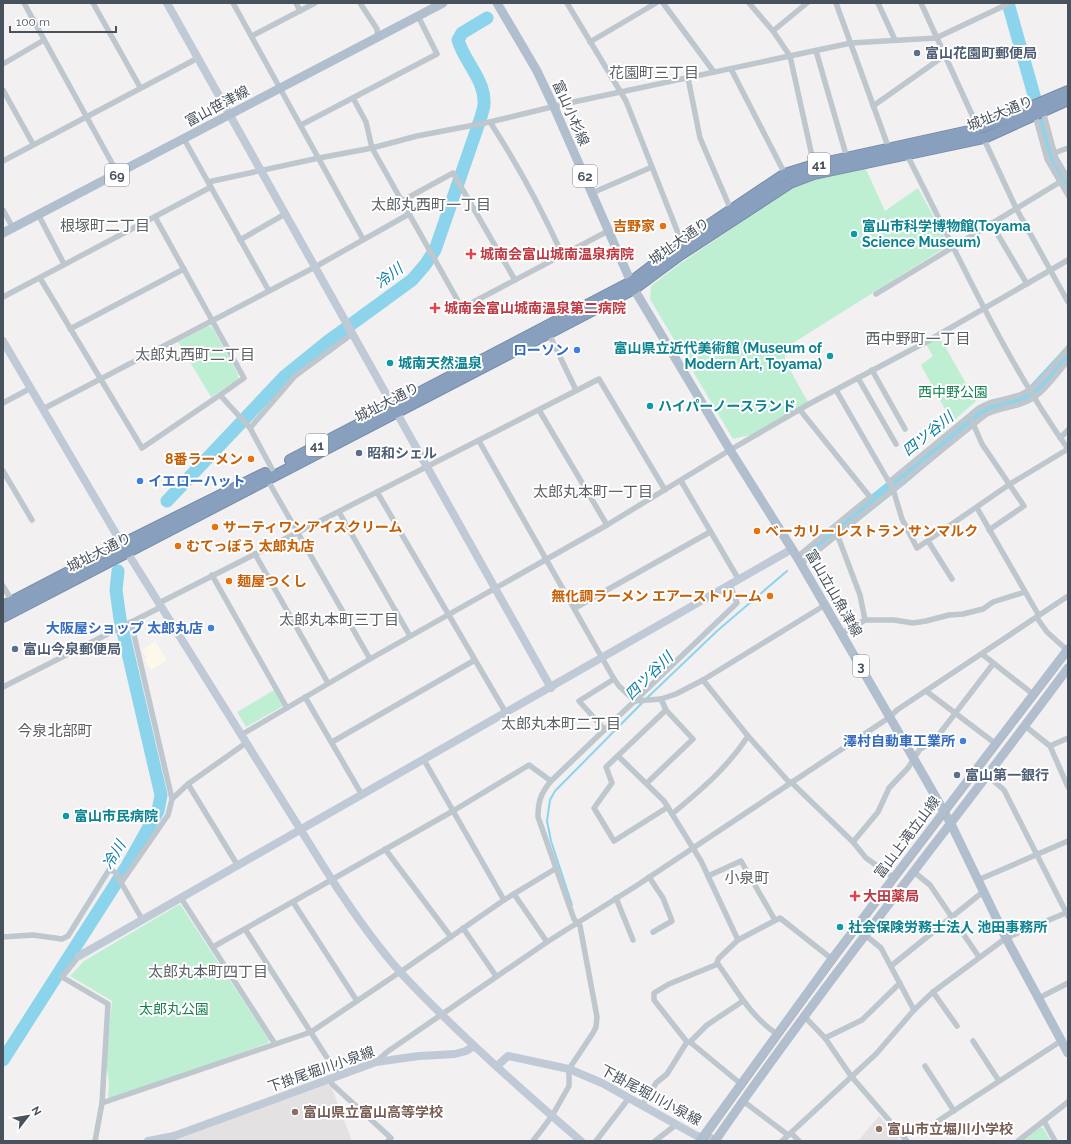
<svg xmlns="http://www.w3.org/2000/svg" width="1071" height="1144" viewBox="0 0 1071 1144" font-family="Raleway,'Noto Sans JP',sans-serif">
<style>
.commercial{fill:#fcf8ea}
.education{fill:#e3e1e2}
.green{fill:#bfefd3}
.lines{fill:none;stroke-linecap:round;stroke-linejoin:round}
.stream{stroke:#8cd4ec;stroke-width:2}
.river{stroke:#8cd4ec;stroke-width:13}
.highway-casing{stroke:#738baa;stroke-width:12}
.street{stroke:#bec6ce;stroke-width:5.5}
.secondary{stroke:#c0cad6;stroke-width:8}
.primary{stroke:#b0bece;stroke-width:9}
.highway{stroke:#88a0be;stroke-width:10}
.tram{stroke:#b2b5ba;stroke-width:1}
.service-dot{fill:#5c6f8a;stroke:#fff;stroke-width:1.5}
.food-dot{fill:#e8710a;stroke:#fff;stroke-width:1.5}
.culture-dot{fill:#0f9aa8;stroke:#fff;stroke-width:1.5}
.health-dot{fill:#e0444e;stroke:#fff;stroke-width:1.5}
.shop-dot{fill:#3f7fe0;stroke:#fff;stroke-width:1.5}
.education-dot{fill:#8d6e63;stroke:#fff;stroke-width:1.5}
.labels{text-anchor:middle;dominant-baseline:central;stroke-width:4;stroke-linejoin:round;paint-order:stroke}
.shield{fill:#fff;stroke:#7f868e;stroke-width:1}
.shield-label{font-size:13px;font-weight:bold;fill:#48525d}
.service-label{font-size:14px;font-weight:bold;fill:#4e5e75;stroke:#fff;text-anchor:start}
.street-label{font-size:14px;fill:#48525d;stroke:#fff}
.food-label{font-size:14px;font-weight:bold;fill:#c56008;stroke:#fff;text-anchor:start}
.culture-label{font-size:14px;font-weight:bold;fill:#0d838f;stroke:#fff;text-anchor:start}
.health-label{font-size:14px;font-weight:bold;fill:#be3a42;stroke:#fff;text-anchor:start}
.shop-label{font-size:14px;font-weight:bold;fill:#366cbe;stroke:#fff;text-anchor:end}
.park-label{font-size:14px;fill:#178050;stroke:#fff}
.education-label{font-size:14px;font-weight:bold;fill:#785e54;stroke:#fff;text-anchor:start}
.neighbourhood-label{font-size:15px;fill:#5c6065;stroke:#fff}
.water-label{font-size:15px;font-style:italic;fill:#0c7ea3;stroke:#fff}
</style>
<rect width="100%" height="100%" fill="#f2f0f0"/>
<!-- commercial -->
<polygon class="commercial" points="155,641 167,660 151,670 144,660 147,658 142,650"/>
<!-- education -->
<g class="education">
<polygon points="330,1083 352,1141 168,1141"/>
<polygon points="879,1116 901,1141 858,1141"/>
</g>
<!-- green -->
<g class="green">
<polygon points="865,167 885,211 918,188 948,243 946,247 785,348 785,361 809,404 763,432 733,439 650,299 651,286 678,265 793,187 815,178"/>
<polygon points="208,326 212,327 238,374 238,379 211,397 178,342"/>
<polygon points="939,336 976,401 952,422 921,365 933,356 925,342"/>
<polygon points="274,690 283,706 246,727 237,712"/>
<polygon points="180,904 269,1040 268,1043 111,1099 108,1097 109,1084 106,1062 112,1001 70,976 84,961"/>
<polygon points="1041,1127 1043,1128 1051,1141 1022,1141"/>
</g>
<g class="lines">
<!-- stream -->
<g class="stream">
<polyline points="647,698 717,631 787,571"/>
<polyline points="572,905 551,841 547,821 550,800 555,791 644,701"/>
</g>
<!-- river -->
<g class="river">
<polyline points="1008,3 1052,159 1068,186"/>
<path d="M167,501L285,376L327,342L412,280L425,265L435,250L481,117C482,112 485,106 484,101C484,79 464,61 458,40L462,33L487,18"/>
<polyline points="812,550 900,480 980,412 992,406 1017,401 1030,395 1068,354"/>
<polyline points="3,1060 127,866 158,811 161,795 120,619 116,590 118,571"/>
</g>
<defs>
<g id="highway">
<polyline points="290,460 631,282 682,243 785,174 814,165 978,129 1068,91"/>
<polyline points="3,606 122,544 265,473"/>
<polyline points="3,617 634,289 680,255 790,183 814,174 984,138 1068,100"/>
</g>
</defs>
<!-- highway casing -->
<use href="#highway" class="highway-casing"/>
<!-- street -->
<g class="street">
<polyline points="24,3 118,174"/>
<polyline points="93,3 140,87"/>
<polyline points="233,3 363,239"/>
<polyline points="296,3 300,11"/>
<polyline points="360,3 377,29 378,37"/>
<polyline points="567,3 626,101 682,243"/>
<polyline points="663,3 714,72"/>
<polyline points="749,3 773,31 790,56 814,165"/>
<polyline points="836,3 889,149"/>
<polyline points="878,3 895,40"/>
<polyline points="921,3 979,130"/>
<polyline points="773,31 807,3"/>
<polyline points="252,36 315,3"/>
<polyline points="590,42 656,3"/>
<polyline points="816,51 847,158"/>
<polyline points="3,64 44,40"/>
<polyline points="731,69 785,174"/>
<polyline points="688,78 700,138 731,210"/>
<polyline points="3,90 33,144"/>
<polyline points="353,98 366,122 372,148 462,308 608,231"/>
<polyline points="873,106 944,56"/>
<polyline points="1043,111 1056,160 1068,180"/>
<polyline points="1035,115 1047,159 1068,195"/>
<path d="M490,122C518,165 541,208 562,254"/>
<polyline points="301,125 437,54 418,16"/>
<polyline points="983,137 1016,208 1068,302"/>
<polyline points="184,139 269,291"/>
<polyline points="1054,153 1068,148"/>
<path d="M907,155C958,254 1003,357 1068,449"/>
<polyline points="3,161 198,58"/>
<polyline points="208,182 319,158 372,148 417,136 490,122 564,104 851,43 936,38 1010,3"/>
<polyline points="592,193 652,167"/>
<polyline points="402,201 453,173 515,280"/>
<polyline points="3,210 13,228"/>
<polyline points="38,214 64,264"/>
<polyline points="155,217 244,378 220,395"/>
<polyline points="991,223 1027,284"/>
<polyline points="240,240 285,214"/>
<polyline points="40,278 142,448 220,395 250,428 272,469"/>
<polyline points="876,294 1060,182"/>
<polyline points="3,297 211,187"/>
<polyline points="70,329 184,269"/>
<polyline points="549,334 576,390"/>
<polyline points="872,370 905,429"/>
<polyline points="858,378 896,444"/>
<polyline points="836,390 893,489 902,519 917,548 1010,484 1068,449"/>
<polyline points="3,403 31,388"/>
<polyline points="43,409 315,267 409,214"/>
<polyline points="539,410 607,525"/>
<polyline points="972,421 982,444 1024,506 989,530"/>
<polyline points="250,428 295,376 352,334"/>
<polyline points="1060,438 1068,430"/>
<polyline points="479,441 614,679 619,686 635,701 661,699 676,694 703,680 825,605"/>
<polyline points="3,471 32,520"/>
<polyline points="267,479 370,659"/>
<polyline points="681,481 739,580"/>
<path d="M889,482L979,408C992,400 1008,400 1022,394C1039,387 1056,362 1068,348"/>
<polyline points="377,492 506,713"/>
<polyline points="977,508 1038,614 1037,618 1047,632 1068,651"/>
<polyline points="339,512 410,636"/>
<polyline points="837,534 860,595 865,620"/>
<polyline points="928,541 952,579"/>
<polyline points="255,554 328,683"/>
<polyline points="797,557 870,497 800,410"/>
<path d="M801,564L985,415C997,408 1010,408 1023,403C1042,397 1055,375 1068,361"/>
<polyline points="212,575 287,708"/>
<polyline points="3,586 12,601"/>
<polyline points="159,603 599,379 665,490"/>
<polyline points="575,608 710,532"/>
<polyline points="842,633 865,620 894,620 913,623 926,621 949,615 963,614 983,609 993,602 1025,592"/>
<polyline points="982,654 1034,695"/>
<polyline points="703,680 748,736 788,781 791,782 853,842 878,812 889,788 908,768 920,749 934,741 993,664"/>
<polyline points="3,687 161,607"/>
<polyline points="926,691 996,744"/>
<polyline points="305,697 362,795"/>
<polyline points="666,710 606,767 612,783 594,808 614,841 668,807"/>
<polyline points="1025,726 1050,746 1068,787"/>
<polyline points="605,730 579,701 614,679"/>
<polyline points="241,735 370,659 607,525 730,450 809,404 926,342 1068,260"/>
<polyline points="332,742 475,660"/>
<polyline points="1050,746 1068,738"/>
<polyline points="618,756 664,801 701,861 738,940"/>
<polyline points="424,760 504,900"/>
<polyline points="988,776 1004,790 1068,916"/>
<polyline points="647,783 693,739 666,710 661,699"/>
<polyline points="188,784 238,866"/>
<polyline points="172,799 188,784 246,743"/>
<path d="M672,814C701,790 728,767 748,736"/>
<polyline points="853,842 866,858 893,877"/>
<polyline points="385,849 451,937"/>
<polyline points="914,872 930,885 979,957"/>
<polyline points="708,876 741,861 775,920"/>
<polyline points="649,877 663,898 672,921 653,932"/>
<polyline points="978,880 1068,841"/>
<polyline points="121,883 168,815 172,799 131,622"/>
<polyline points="514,894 547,942"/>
<polyline points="181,898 275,1044"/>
<polyline points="616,898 633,940"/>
<polyline points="293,902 357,1001"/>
<polyline points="463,928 496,976"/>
<polyline points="245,929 338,1075"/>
<polyline points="865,935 881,948 914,1010"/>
<polyline points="3,937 33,935 62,939 68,936 109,870 115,872 142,919"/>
<polyline points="213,947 453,811 529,765 551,781"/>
<polyline points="79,956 62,977 108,1004 102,1103 95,1141"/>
<polyline points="718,964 669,984 654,993 654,1000 687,1042 690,1042 741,1084"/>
<polyline points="891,966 984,891"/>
<polyline points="933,992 957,1026"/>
<polyline points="1039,998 1068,983"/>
<polyline points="804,1016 825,1038 851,1076 907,1141"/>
<path d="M777,1034C751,1017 736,989 718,964L717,962L719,958L738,940L780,918L832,959"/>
<polyline points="825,1038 862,1020 900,983"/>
<polyline points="973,1041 999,1081"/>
<polyline points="690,1042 707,1025 743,1001"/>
<polyline points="377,1061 387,1052 547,942 636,886 890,717 897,710 1068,596"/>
<polyline points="925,1066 954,1111"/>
<polyline points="328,1078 333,1085 391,1138 388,1141"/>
<polyline points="743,1101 788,1135"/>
<polyline points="102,1103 311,1032 406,968 504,900 555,869"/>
<polyline points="643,1104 656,1083 667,1074 687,1042"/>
<polyline points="938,1121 1061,1041"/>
<polyline points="1044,1121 1055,1141"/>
<polyline points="791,1133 799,1141"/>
<path d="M533,1141L552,1116L569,1086V1069L593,1033L596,1027L597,1017L580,926L574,919L538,817C538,801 541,793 551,781L737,603L730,585"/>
<polyline points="596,1141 629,1098"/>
<polyline points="655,1141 677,1124"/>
<polyline points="782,1141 876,1054 914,1010 933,992 1006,938 1068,912"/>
<polyline points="1018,1141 1068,1102"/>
</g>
<!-- secondary -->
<g class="secondary">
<polyline points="167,3 551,688"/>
<path d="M3,341L122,544L332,880C353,912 375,944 401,973C457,1033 519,1088 581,1141"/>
<polyline points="79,956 792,549"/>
<polyline points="497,1066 508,1056 569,1069 602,1083 697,1136 716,1139"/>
<polyline points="148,1141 174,1136 376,1062 419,1056 455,1054 466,1051 474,1046"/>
</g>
<!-- primary -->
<g class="primary">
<polyline points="497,3 537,71 554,107 634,289 730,450 797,557 925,778 951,824 1006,938 1068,1053"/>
<polyline points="3,233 443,3"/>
<polyline points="700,1141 832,959 1068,649"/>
<path d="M715,1141C827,979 951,826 1068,668"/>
</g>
<!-- highway -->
<use href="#highway" class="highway"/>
<!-- tram -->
<path class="tram" d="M706,1141C822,975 945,816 1068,656"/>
</g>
<!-- markers -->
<g class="service-dot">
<circle cx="917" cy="53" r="4"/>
<circle cx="359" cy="453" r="4"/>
<circle cx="15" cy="649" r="4"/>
<circle cx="957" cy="775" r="4"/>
</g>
<g class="food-dot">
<circle cx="663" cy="226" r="4"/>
<circle cx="251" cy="459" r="4"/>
<circle cx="215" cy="527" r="4"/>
<circle cx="757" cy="531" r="4"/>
<circle cx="178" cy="546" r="4"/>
<circle cx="229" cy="581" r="4"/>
<circle cx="770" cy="596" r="4"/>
</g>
<g class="culture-dot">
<circle cx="854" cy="234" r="4"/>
<circle cx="830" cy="356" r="4"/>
<circle cx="390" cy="363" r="4"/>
<circle cx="650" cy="406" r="4"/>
<circle cx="66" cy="816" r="4"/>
<circle cx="840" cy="927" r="4"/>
</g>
<g class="health-dot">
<path d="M469 248h4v4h4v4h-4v4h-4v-4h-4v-4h4z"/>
<path d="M433 302h4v4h4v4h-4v4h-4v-4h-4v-4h4z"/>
<path d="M853 890h4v4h4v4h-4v4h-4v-4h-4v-4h4z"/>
</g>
<g class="shop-dot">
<circle cx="577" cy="350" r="4"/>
<circle cx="140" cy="481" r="4"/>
<circle cx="211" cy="628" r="4"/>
<circle cx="963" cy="741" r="4"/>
</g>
<g class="education-dot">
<circle cx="295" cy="1112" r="4"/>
<circle cx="879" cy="1129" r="4"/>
</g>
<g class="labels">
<!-- shield labels -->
<g class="shield">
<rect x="808" y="153" width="22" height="22" rx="3"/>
<rect x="105" y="164" width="24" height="22" rx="3"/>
<rect x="573" y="165" width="24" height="22" rx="3"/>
<rect x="306" y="434" width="22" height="22" rx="3"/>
<rect x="853" y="655" width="16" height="22" rx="3"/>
</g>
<g class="shield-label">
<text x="819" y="164">41</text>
<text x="117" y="175">69</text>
<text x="585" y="176">62</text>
<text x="317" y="445">41</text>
<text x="861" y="666">3</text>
</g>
<!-- service labels -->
<g class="service-label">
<text x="925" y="53">富山花園町郵便局</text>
<text x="367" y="453">昭和シェル</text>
<text x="23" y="649">富山今泉郵便局</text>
<text x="965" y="775">富山第一銀行</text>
</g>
<!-- street labels -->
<g class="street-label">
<text transform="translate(217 106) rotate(-28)">富山笹津線</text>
<text transform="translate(571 113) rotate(66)">富山小杉線</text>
<text transform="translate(1000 113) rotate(-22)">城址大通り</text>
<text transform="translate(679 241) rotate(-35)">城址大通り</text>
<text transform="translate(387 402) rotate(-27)">城址大通り</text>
<text transform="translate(99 552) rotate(-27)">城址大通り</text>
<text transform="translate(834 593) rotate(60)">富山立山魚津線</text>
<text transform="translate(907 837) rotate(-53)">富山上滝立山線</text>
<text transform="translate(321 1069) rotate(-19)">下掛尾堀川小泉線</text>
<text transform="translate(651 1095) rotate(28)">下掛尾堀川小泉線</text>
</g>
<!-- food labels -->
<g class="food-label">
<text x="655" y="226" text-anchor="end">吉野家</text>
<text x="243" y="459" text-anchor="end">8番ラーメン</text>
<text x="223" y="527">サーティワンアイスクリーム</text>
<text x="765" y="531">ベーカリーレストラン サンマルク</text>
<text x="186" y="546">むてっぽう 太郎丸店</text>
<text x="237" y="581">麺屋つくし</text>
<text x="762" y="596" text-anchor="end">無化調ラーメン エアーストリーム</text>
</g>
<!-- culture labels -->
<g class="culture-label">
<text x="862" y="226">富山市科学博物館(Toyama<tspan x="862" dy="16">Science Museum)</tspan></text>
<text x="822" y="348" text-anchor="end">富山県立近代美術館 (Museum of<tspan x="822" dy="16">Modern Art, Toyama)</tspan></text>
<text x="398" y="363">城南天然温泉</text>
<text x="658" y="406">ハイパーノースランド</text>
<text x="74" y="816">富山市民病院</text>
<text x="848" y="927">社会保険労務士法人 池田事務所</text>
</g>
<!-- health labels -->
<g class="health-label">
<text x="480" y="254">城南会富山城南温泉病院</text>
<text x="444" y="308">城南会富山城南温泉第二病院</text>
<text x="863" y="896">大田薬局</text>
</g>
<!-- shop labels -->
<g class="shop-label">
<text x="569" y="350">ローソン</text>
<text x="148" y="481" text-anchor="start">イエローハット</text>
<text x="203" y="628">大阪屋ショップ 太郎丸店</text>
<text x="955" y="741">澤村自動車工業所</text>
</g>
<!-- park labels -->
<g class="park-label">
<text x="953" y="392">西中野公園</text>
<text x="174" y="1009">太郎丸公園</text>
</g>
<!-- education labels -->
<g class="education-label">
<text x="303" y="1112">富山県立富山高等学校</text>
<text x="887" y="1129">富山市立堀川小学校</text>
</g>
<!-- neighbourhood labels -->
<g class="neighbourhood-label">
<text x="654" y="73">花園町三丁目</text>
<text x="431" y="205">太郎丸西町一丁目</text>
<text x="105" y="226">根塚町二丁目</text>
<text x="918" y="339">西中野町一丁目</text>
<text x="195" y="355">太郎丸西町二丁目</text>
<text x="593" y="492">太郎丸本町一丁目</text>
<text x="339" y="620">太郎丸本町三丁目</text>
<text x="561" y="724">太郎丸本町二丁目</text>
<text x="55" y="731">今泉北部町</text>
<text x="747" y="878">小泉町</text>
<text x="208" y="972">太郎丸本町四丁目</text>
</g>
<!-- water labels -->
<g class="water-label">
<text transform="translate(389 276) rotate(-38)">冷川</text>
<text transform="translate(928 434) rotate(-39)">四ツ谷川</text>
<text transform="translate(649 676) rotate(-45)">四ツ谷川</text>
<text transform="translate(114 855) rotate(-59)">冷川</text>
</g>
</g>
<!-- border -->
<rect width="1071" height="1144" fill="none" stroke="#48525d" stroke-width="8"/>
<!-- north arrow -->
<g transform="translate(28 1116) rotate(59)" stroke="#ffffff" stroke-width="3" paint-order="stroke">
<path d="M0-3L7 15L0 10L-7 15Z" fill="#48525d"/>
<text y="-6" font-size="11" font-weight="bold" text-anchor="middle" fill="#48525d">N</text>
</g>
<!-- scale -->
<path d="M10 26v6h106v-6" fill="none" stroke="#48525d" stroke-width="2"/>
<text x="16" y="26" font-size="12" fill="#48525d" stroke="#ffffff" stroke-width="3" paint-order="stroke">100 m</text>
</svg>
